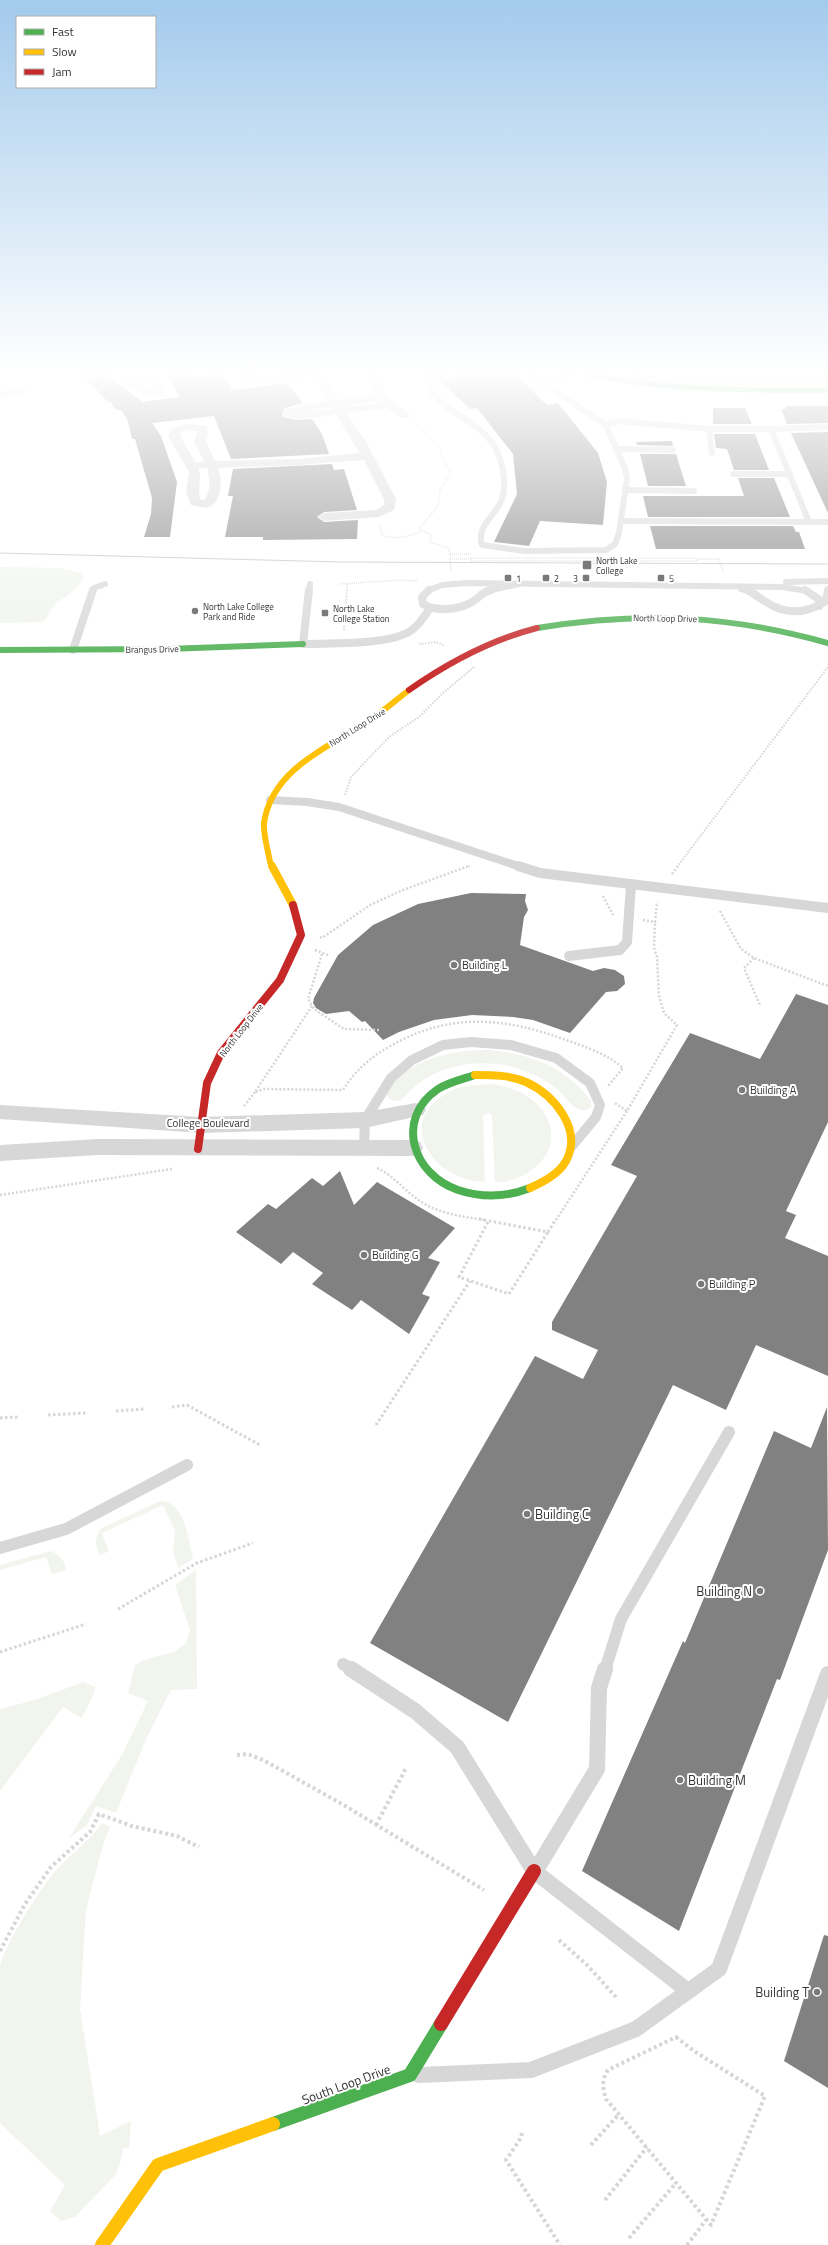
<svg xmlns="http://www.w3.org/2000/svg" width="828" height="2245" viewBox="0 0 828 2245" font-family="'Titillium Web',sans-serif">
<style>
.green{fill:#f1f5ed}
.building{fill:#818181}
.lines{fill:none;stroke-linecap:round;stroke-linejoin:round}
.path-far4{stroke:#d6d6d6;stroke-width:1.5;stroke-dasharray:1 1;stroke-linecap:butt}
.path-far3{stroke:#d6d6d6;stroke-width:2;stroke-dasharray:1.5 1.5;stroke-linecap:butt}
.path-far2{stroke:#d6d6d6;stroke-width:2.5;stroke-dasharray:2 2;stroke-linecap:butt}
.path-far1{stroke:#d6d6d6;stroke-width:3;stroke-dasharray:2.5 2.5;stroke-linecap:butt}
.path{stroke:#d6d6d6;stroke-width:4;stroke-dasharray:3 3;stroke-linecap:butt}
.lane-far4{stroke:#d7d7d7;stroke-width:6}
.lane-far3{stroke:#d7d7d7;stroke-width:8}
.lane-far2{stroke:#d7d7d7;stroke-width:10}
.lane-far1{stroke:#d7d7d7;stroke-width:12}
.lane{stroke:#d7d7d7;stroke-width:16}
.street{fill:#d7d7d7;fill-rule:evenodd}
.fast-far3{stroke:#4caf50;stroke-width:5}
.fast-far2{stroke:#4caf50;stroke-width:6}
.fast-far1{stroke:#4caf50;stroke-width:8}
.fast{stroke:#4caf50;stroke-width:14}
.slow-far2{stroke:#ffc107;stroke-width:6}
.slow-far1{stroke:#ffc107;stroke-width:8}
.slow{stroke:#ffc107;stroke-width:14}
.jam-far2{stroke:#c62828;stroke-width:6}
.jam-far1{stroke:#c62828;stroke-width:8}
.jam{stroke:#c62828;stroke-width:14}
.tram{stroke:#bebebe;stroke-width:1}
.poi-dot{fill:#7a7a7a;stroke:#fff;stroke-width:1.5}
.labels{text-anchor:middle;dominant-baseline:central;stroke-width:4;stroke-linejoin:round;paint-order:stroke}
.far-poi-label{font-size:9px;fill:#333;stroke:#fff;text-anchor:start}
.far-street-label{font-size:9px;fill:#333;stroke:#fff}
.poi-label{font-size:11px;fill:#333;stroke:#fff;text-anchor:start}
.street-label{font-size:11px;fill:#333;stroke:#fff}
.near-poi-label{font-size:13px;fill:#333;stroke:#fff;text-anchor:start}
.near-street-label{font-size:13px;fill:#333;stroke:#fff}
</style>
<rect width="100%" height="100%" fill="#fff"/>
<!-- green -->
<g class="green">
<path d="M0,567L60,568L81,573L84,578C77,592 63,596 53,607C48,612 49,618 42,622L0,623Z"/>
<path d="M490,1050C531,1054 567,1068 591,1101V1107L586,1110C571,1111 567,1096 556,1088C520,1060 465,1054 425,1079C415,1085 409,1093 400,1101C393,1101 388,1100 386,1093C406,1059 454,1049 490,1050Z"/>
<path d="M492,1084C505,1087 519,1089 530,1098C559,1120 559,1154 527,1173C516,1179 507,1183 495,1182L492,1116L489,1113L483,1115L485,1182C430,1180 392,1118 453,1090C465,1085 479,1085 492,1084Z"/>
<path d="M160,1501C186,1501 188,1540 193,1559L178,1568L173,1551L175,1531L163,1505L102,1533L109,1551L100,1555C94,1546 95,1536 102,1528Z"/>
<path d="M51,1551C58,1554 67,1563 66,1570L52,1574L46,1557L0,1570V1565Z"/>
<polygon points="196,1570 197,1689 171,1690 146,1739 116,1813 96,1806 87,1825 69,1838 122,1755 148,1701 128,1693 135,1665 144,1660 174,1652 186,1643 190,1630 175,1585"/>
<polygon points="83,1682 95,1687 94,1693 83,1715 81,1718 63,1707 0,1791 0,1709 35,1700"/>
<path d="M102,1823L110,1827L104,1841L86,1910L80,2009L100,2136L131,2121L129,2149L123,2148L120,2164L115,2175L75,2217L61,2221L50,2211L65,2185L0,2123V1966C5,1944 42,1886 57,1869C72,1853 90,1841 102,1823Z"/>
</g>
<!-- building -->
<g class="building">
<polygon points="82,375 106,375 143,402 179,397 168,375 188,375 190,377 222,375 228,384 230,384 232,390 287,383 303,403 285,408 282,413 283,417 298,420 312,419 322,434 329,454 231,459 214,416 152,423 161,436 177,482 170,537 144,537 151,514 152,498 135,439 132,439 128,421 121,410 116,410 110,401 108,402"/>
<polygon points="463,375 516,375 547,405 558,403 598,453 607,482 603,525 540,521 529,546 494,542 517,494 513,454 477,408 470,409 439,380"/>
<polygon points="785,406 828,406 828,423 787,424 781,409 786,409"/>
<polygon points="713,408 745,408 752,424 713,424"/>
<polygon points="828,432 828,513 791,433"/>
<polygon points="714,434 755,434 769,470 734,470 727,449 716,448"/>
<polygon points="672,441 673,446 637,445 636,442"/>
<polygon points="640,454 676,454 686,486 648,486"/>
<polygon points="332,464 334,470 344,469 357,510 324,512 317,517 324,522 358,520 357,539 263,540 263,537 225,537 233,496 228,496 233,469"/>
<polygon points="738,478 774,478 790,517 648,517 643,496 744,496"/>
<polygon points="650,526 793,526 796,532 799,532 805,549 656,549"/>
<polygon points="471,893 526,894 525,901 528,910 524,917 520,945 593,971 604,968 615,970 624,976 625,984 617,991 606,992 570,1033 533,1020 513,1017 472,1015 434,1020 399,1032 383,1040 365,1021 362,1022 349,1011 326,1014 316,1008 313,1003 314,998 338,955 373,925 418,904"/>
<polygon points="796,994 828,1005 828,1122 786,1211 796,1215 785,1238 828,1256 828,1376 756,1345 726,1410 673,1385 508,1722 370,1643 535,1356 583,1379 598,1350 552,1330 552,1322 637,1176 611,1165 690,1033 760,1059"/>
<polygon points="340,1171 354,1205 377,1182 455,1228 428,1258 440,1262 422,1294 430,1297 409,1334 361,1300 352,1310 312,1284 323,1273 293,1252 281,1264 236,1232 268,1204 276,1209 312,1178 323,1186"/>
<polygon points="827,1407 828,1550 780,1680 777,1679 679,1931 582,1871 683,1641 685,1643 774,1431 811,1448"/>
<polygon points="824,1935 828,1936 828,2088 784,2061"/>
</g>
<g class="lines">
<!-- path-far4 -->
<g class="path-far4">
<polyline points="340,382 345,380 345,375"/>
<path d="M416,424C428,431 429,440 440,448L443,460L451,473L440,489L438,506L419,529L431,535L430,542L449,548L451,571"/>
<path d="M380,526L382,535C396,540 408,537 421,531"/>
<polyline points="450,554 472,554"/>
<polygon points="471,558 697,558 698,561 471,561"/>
<polyline points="450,559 471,559"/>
<polyline points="697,559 719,559 723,572"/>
<polyline points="340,584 399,580 417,581"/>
<polyline points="347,591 347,584"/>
</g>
<!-- path-far3 -->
<g class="path-far3">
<polyline points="344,630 347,590"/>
<polyline points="419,644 436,642 445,646"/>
<polyline points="345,795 351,777 389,737 419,717 444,692 474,667"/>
<polyline points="466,867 470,866"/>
<polyline points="677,867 828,667"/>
</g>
<!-- path-far2 -->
<g class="path-far2">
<polyline points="672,874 678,866"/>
<polyline points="603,896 613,915"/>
<polyline points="720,911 741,949 754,958 828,986"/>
<polyline points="643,920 655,922 657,902"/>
<polyline points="320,937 322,938 370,905 403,890 469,866"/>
<polyline points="315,950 330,956"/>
<polyline points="322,954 308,999 314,1009 344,1029 379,1030"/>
<polyline points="754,958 744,968 760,1005"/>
<path d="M312,1006L255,1092L264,1089L343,1090C355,1070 373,1055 394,1044C452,1012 506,1018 566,1040C586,1047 607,1054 623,1068L608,1086"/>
<polyline points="615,1103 627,1111 677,1025 664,1013 659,996 657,957 654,947 655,922"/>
<polyline points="244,1106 255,1092"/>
<path d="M377,1168C395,1176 406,1193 423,1203C441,1214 465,1217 485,1220"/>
<polyline points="0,1195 172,1169"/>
<polyline points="556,1220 627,1111"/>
</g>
<!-- path-far1 -->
<g class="path-far1">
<polyline points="479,1219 548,1232 556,1219"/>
<polyline points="488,1222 459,1277 509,1294 548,1232"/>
<polyline points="172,1407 187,1405 260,1445"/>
<polyline points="116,1411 144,1409"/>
<polyline points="48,1415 87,1413"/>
<polyline points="0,1418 18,1417"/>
<polyline points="376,1425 470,1281"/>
<polyline points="118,1609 197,1563 253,1543"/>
<polyline points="0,1652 86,1624"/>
</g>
<!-- path -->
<g class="path">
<polyline points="237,1755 248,1754 265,1761 342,1804 484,1890"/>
<polyline points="376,1825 406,1768"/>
<polyline points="559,1940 587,1965 616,1997"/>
<polyline points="0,1951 25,1904 51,1867 90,1832 99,1814 132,1826 177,1836 199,1847"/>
<path d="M676,2037L694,2051L765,2096L711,2225L606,2099C603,2088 601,2080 608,2070Z"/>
<polyline points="522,2133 521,2138 506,2160 560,2245"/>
<polyline points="591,2145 619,2114"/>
<polyline points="605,2200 647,2147"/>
<polyline points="629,2238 676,2183"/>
<polyline points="687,2245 706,2220"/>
</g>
<!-- lane-far4 -->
<g class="lane-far4">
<path d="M442,375L430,377C429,381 428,385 430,389C440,411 483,421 497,451C503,465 507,485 502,499C496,516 476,525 482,545L524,551L606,550L615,544L619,533L627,479L625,468L605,424L530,375"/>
<polyline points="826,375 828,378"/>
<polyline points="544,384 567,375"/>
<polyline points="0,395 23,390"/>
<polyline points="605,424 619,421 709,429 771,429"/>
<polyline points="709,429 712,453"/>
<polyline points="616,449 673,450"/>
<polyline points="733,474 790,474"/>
<polyline points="625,490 694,491"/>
<polyline points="621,521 828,522"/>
<polyline points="809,522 771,429 828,427"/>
<polyline points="786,582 828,581"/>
<polyline points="741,589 749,591"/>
<polyline points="93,591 94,588 105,584"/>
<polyline points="309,591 310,584"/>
<polyline points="427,591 442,585 466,583 782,587 808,591"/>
<polyline points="486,591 519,584"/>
<polyline points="828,591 828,590"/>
</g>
<!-- lane-far3 -->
<g class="lane-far3">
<path d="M309,590L303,644C331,643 383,645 407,633C417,628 424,617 430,608"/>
<path d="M429,590L422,597L423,604C437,612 458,610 472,602C479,598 482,592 491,590"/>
<path d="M747,590C754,593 759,598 766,602C786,615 806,614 826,601L828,590"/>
<polyline points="805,590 820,600 819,606"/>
<polyline points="73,650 93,590"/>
<polyline points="270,800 307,802 339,807 521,867"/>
</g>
<!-- lane-far2 -->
<g class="lane-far2">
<polyline points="518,866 540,873 828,908"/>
<polyline points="569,956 620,950 627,942 631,885"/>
<polyline points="364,1146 365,1120 391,1078 412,1060 443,1045 471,1042 511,1045 556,1058 590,1083 600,1105 596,1117 572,1146"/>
</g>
<!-- lane-far1 -->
<g class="lane-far1">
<polyline points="0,1548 66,1529 187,1465"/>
<polyline points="343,1664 353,1670"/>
<polyline points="605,1670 621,1619 729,1432"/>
</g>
<!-- lane -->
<g class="lane">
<polyline points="351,1669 415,1711 457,1747 534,1871 688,1991"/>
<polyline points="536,1870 597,1769 599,1688 605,1669"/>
<polyline points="419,2075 531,2070 636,2029 719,1969 828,1674"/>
</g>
<!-- street -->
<g class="street">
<path d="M120,375C141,375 139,388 156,390L147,375H157L166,389L163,395C146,399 129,388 120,375Z"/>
<path d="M241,375H259L255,378L283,375H324L337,400L375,395L369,382V375H379L384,393L409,414L410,416L409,418H401L388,408L346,413L365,440L396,499L394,510L379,517L324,521L318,517L324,513L376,510L384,505V499L364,460L297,465L218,468C223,481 222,504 206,508L191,505L186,492L189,472L168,436L171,429L186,424L206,426L208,433L206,442L215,461L297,459L360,453L336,415L298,419L284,416L283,414L285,409L327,401L314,376L255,384L241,381ZM379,401L381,403L342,407L341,406ZM331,407L332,409L296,412H297ZM187,430L197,431L194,442L204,461L196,463L180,436V433ZM198,468H207C210,478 211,492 204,500L200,499C197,489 203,477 198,468Z"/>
<path d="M630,375L731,379L828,377V383C802,384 641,389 630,375Z"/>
<polygon points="416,1103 423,1105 426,1110 423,1115 365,1128 201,1133 0,1119 0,1105 201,1117 365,1112"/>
<polygon points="98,1139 413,1140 420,1142 423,1148 420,1154 413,1156 98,1155 0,1161 0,1145"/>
</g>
<!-- fast-far3 -->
<path class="fast-far3" d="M588,375C668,390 747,391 828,390"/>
<!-- fast-far2 -->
<g class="fast-far2">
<path d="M537,628C639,611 729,615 828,643"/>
<polyline points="0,650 167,649 303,644"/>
</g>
<!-- fast-far1 -->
<path class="fast-far1" d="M475,1075C463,1079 449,1082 438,1089C394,1119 413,1175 458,1190C482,1198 507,1197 530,1188"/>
<!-- fast -->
<polyline class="fast" points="273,2124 410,2075 441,2024"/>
<!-- slow-far2 -->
<path class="slow-far2" d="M273,867L270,862C268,850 263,834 264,823C272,769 327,748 368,722C382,712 395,701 409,690"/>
<!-- slow-far1 -->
<g class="slow-far1">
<polyline points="272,866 293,905"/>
<path d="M475,1075C492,1075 510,1075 526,1082C554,1095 583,1129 566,1161C559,1174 543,1182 530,1188"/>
</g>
<!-- slow -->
<polyline class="slow" points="102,2245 158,2165 273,2124"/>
<!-- jam-far2 -->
<path class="jam-far2" d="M409,690C449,662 490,640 537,628"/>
<!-- jam-far1 -->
<polyline class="jam-far1" points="198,1149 207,1083 221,1053 280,980 301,935 293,905"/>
<!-- jam -->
<polyline class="jam" points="441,2024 534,1871"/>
<!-- tram -->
<polyline class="tram" points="0,553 339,562 828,564"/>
</g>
<!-- sky -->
<linearGradient id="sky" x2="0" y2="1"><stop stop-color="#a3caec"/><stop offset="0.54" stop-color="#fff"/><stop offset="1" stop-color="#fff" stop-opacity="0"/></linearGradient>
<rect width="828" height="689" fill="url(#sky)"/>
<!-- markers -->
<g class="poi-dot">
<rect x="582" y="560" width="10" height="10" rx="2"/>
<rect x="504" y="574" width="8" height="8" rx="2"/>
<rect x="542" y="574" width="8" height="8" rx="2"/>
<rect x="582" y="574" width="8" height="8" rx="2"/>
<rect x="657" y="574" width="8" height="8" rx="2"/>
<circle cx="195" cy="611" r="4"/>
<rect x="321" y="609" width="8" height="8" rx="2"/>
<circle cx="454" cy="965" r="4"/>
<circle cx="742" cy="1090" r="4"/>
<circle cx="364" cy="1255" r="4"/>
<circle cx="701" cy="1284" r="4"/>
<circle cx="527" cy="1514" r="4"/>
<circle cx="760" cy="1591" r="4"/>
<circle cx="680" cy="1780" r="4"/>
<circle cx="817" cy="1992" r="4"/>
</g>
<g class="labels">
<!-- far-poi labels -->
<g class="far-poi-label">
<text x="596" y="560">North Lake<tspan x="596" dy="10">College</tspan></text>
<text x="516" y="578">1</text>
<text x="554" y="578">2</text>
<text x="578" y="578" text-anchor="end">3</text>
<text x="669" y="578">5</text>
<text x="203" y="606">North Lake College<tspan x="203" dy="10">Park and Ride</tspan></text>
<text x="333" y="608">North Lake<tspan x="333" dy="10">College Station</tspan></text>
</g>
<!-- far-street labels -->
<g class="far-street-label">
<text transform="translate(665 618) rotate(1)">North Loop Drive</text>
<text transform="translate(152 649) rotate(-1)">Brangus Drive</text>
<text transform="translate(357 727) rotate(-32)">North Loop Drive</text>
<text transform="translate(241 1030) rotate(-52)">North Loop Drive</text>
</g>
<!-- poi labels -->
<g class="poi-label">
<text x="462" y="965">Building L</text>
<text x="750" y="1090">Building A</text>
<text x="372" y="1255">Building G</text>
<text x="709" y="1284">Building P</text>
</g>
<!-- street labels -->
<g class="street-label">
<text x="208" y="1123">College Boulevard</text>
</g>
<!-- near-poi labels -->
<g class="near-poi-label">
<text x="535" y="1514">Building C</text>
<text x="752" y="1591" text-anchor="end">Building N</text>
<text x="688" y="1780">Building M</text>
<text x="809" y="1992" text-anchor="end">Building T</text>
</g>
<!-- near-street labels -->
<g class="near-street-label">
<text transform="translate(346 2084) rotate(-20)">South Loop Drive</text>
</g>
</g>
<!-- legend -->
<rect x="16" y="16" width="140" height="72" fill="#ffffff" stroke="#adadad"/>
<rect x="24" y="29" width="20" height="6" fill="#4caf50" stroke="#adadad"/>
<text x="52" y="36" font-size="12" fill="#333333">Fast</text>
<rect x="24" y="49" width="20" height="6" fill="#ffc107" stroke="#adadad"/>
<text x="52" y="56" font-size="12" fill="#333333">Slow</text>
<rect x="24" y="69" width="20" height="6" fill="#c62828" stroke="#adadad"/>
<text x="52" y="76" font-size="12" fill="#333333">Jam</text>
</svg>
